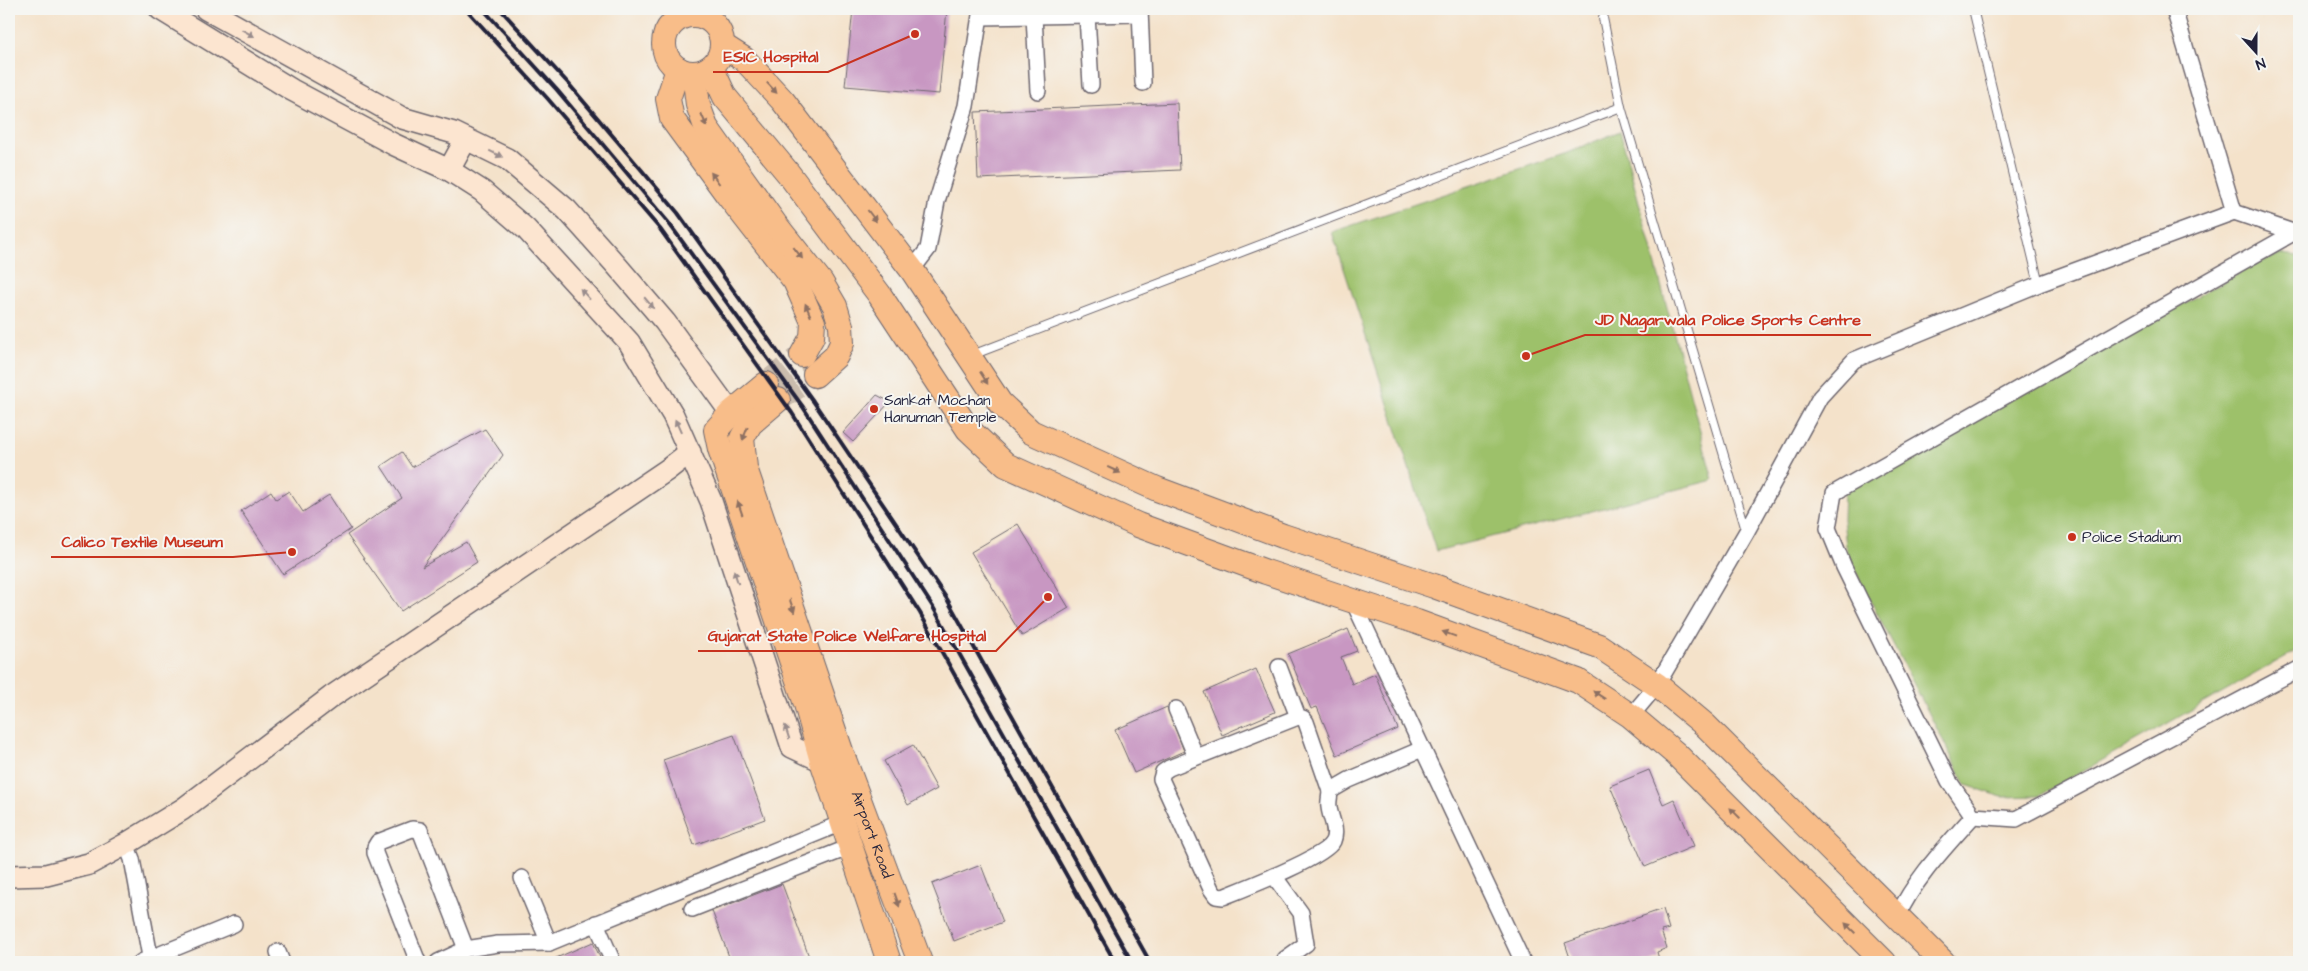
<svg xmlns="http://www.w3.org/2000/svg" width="2308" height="971" viewBox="0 0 2308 971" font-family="'Architects Daughter',sans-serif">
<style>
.green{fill:#9dc16b;stroke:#607253}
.building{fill:#c897c2}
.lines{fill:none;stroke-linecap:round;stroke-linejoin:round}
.primary-tunnel{stroke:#cabcad;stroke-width:24;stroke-dasharray:24 12;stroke-linecap:butt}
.lane-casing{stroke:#6c656d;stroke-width:10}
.street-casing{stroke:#6c656d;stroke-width:18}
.secondary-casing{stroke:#6c656d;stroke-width:24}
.primary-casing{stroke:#6c656d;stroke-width:26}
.lane{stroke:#fff;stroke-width:8}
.street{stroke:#fff;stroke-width:15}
.secondary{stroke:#fce5d0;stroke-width:21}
.primary{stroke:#f8bd89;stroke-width:24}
.rail{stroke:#22223b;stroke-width:4}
.oneway{fill:#9a8d8d}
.oneway2{fill:#8d7062}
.poi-dot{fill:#c8321e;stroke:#f6f6f2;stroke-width:2}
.labels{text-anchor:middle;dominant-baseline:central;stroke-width:4;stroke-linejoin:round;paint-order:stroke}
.poi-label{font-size:15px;fill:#22223b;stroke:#f6f6f2;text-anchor:start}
.street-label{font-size:15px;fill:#22223b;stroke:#f6f6f2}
.leader{fill:none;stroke:#c8321e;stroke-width:2}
.callout-dot{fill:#c8321e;stroke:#f6f6f2;stroke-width:2}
.callout-label{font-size:16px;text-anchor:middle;font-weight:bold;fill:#c8321e;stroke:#f6f6f2;stroke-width:4;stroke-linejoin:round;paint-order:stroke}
</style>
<rect width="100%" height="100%" fill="#f6f6f2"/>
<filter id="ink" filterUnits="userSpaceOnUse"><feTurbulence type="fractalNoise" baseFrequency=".02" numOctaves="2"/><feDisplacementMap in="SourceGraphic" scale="10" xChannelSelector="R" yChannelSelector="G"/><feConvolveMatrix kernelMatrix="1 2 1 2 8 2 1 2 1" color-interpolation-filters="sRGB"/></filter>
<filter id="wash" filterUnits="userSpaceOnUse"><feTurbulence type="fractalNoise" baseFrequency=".0096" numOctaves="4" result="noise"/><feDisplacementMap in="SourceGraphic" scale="20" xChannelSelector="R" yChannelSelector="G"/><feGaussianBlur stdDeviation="1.12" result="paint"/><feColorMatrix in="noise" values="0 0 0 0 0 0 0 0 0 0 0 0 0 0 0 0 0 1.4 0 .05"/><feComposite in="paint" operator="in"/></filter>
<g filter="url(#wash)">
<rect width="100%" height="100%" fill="#f4e2ca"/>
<!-- green -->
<g class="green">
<polygon points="1620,131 1713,480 1436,551 1332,232 1567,153"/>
<polygon points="2282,254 2299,256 2299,649 2039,796 2002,797 1966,785 1847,555 1843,519 1844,491 2254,265"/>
</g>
<g id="blocks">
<!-- building -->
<g class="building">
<polygon points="853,9 947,9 939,94 845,86"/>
<polygon points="1177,103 1180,170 978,179 975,112"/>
<polygon points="877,395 890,402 853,442 843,433"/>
<polygon points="485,429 503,455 422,567 466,542 477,562 401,611 347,535 402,498 381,466 402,452 412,467"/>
<polygon points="271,491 276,499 289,491 303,512 329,495 351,529 283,574 241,511"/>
<polygon points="1018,524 1069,608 1022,636 971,552"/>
<polygon points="1348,629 1357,651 1341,657 1352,684 1375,674 1398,729 1337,755 1317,707 1311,709 1288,654"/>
<polygon points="1256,669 1275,712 1222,735 1204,692"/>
<polygon points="1167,707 1184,751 1134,773 1115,730"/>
<polygon points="734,735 765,819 694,845 663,760"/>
<polygon points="913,745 937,789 908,805 884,761"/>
<polygon points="1649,770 1663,804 1674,799 1694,846 1645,867 1610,786"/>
<polygon points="981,865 1003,922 954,941 932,884"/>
<polygon points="782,884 811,962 731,962 712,911"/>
<polygon points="1663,909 1669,929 1661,931 1667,948 1657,952 1659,959 1650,962 1582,962 1580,958 1571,961 1565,943"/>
<polygon points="593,942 602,962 547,962"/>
</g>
</g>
</g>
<g filter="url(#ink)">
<use href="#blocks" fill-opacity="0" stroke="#6c656d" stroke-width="1"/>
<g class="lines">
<!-- primary-tunnel -->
<g class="primary-tunnel">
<polyline points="766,384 802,355"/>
<polyline points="778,400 815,375"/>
</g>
<defs>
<g id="lane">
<polyline points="1605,9 1603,18 1621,107"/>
<polyline points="1973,9 2039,284"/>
<polyline points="972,355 1621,107 1746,530"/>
</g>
<g id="street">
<polyline points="1140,9 1143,83"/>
<polyline points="2174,9 2234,212"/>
<polyline points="1087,15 1091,85"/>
<polyline points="1034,16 1038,91"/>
<polyline points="980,17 1140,14"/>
<polyline points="2295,232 1834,493 1828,528 1844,567 1949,781 1973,816 2016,819 2299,669"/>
<polyline points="912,270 928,249 937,201 966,106 981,9"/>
<polyline points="1353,601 1523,962"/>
<polyline points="1279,667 1298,717 1303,718 1306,722 1330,791 1349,780 1422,749"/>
<polyline points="1176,709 1196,757"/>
<polyline points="1631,716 1657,685 1747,531 1820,397 1854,360 2039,284 2234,212 2299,234"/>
<path d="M1298,717L1169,768L1163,772L1161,779L1211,889L1216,896L1223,897C1243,889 1326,857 1333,841C1338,829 1330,818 1329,807C1328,802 1330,796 1330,791"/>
<polyline points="126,844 132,859 151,962"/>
<polyline points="1274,876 1301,913 1306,944 1285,959"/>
<polyline points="522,878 549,943"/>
<polyline points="692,909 850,847"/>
<path d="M1897,917C1916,877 1944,849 1973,816"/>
<polyline points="596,923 613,962"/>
<polyline points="278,952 282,962"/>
<polyline points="141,962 234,924"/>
<polyline points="418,962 375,853 375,847 378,842 412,829 420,830 466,949"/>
<polyline points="438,962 466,949 498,944 549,943 842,823"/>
</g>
<g id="secondary">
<polyline points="160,9 292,90 393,144 449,170 482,191 526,229 629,342 673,415 711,501 792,747 822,761 835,756"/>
<polyline points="206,9 402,118 454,133 507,159 567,210 617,266 665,322 731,413"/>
<polyline points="449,170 466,139"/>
<polyline points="9,876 46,875 89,864 126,844 183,809 331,697 667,470 690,452"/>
</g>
<g id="primary">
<circle cx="693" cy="44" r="29"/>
<polyline points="722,45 744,59 783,101 912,270 1000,403 1031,432 1157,489 1283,536 1434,586 1599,646 1657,685 1705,725 1943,962"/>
<polyline points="711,67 725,97 788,173 879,294 968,429 1006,465 1138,525 1266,572 1417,622 1578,681 1631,716 1676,754 1884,962"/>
<polyline points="678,69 668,99 672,119 727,194 795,281 813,322 812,337 802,355"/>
<polyline points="694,73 698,105 706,127 775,224 821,282 835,306 841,326 842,343 836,356 815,375"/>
<polyline points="766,384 731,413 716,430 720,449 806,704 822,761 889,962"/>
<path id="s1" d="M778,400L750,424L742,438L745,468L842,754L920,962"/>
</g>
</defs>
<!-- lane casing -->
<use href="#lane" class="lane-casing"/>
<!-- street casing -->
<use href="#street" class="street-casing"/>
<!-- secondary casing -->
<use href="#secondary" class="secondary-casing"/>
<!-- primary casing -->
<use href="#primary" class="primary-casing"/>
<!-- lane -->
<use href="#lane" class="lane"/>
<!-- street -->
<use href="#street" class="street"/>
<!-- secondary -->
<use href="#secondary" class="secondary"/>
<!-- primary -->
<use href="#primary" class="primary"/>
<!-- rail -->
<g class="rail">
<polyline points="466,9 548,99 660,229 792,413 920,613 1115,962"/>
<polyline points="483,9 557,90 668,222 803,407 933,607 1132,962"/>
<polyline points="500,9 568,83 678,213 813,401 947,599 1150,962"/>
</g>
</g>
<!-- one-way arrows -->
<defs><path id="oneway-solid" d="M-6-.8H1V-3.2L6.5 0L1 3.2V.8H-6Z" transform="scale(1.25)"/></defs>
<g class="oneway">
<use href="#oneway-solid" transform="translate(248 33) rotate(29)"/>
<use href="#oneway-solid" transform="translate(496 154) rotate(26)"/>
<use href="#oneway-solid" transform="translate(585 294) rotate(-132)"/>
<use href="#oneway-solid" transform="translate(649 303) rotate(50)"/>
<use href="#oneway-solid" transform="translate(678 426) rotate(-114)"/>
<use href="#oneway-solid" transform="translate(736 577) rotate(-108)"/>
<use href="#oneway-solid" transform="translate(787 732) rotate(-108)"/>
</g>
<g class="oneway2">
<use href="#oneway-solid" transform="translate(772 88) rotate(47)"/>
<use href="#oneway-solid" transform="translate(704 120) rotate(67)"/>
<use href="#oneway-solid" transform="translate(715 178) rotate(-127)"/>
<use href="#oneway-solid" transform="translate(872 216) rotate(53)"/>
<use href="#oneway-solid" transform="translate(798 253) rotate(52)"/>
<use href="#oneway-solid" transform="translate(808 310) rotate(-113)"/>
<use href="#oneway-solid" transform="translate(984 378) rotate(58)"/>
<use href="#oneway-solid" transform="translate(745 434) rotate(111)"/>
<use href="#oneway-solid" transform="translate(1114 470) rotate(25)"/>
<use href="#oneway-solid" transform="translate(740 508) rotate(-109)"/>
<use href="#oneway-solid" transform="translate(792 606) rotate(71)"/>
<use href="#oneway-solid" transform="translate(1449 634) rotate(-160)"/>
<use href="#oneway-solid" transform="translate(1599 695) rotate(-147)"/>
<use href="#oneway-solid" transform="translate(1735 813) rotate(-135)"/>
<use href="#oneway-solid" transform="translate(897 900) rotate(70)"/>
<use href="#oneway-solid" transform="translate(1850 928) rotate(-135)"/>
</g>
</g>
<!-- markers -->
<g class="poi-dot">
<circle cx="874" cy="409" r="5"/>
<circle cx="2072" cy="537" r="5"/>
</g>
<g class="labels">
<!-- poi labels -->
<g class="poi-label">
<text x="884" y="400">Sankat Mochan<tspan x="884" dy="17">Hanuman Temple</tspan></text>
<text x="2082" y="537">Police Stadium</text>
</g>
<!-- street labels -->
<g class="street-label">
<text stroke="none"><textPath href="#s1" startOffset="471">Airport Road</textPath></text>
</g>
</g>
<!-- callouts -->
<path class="leader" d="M915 34L828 72H713M1526 356L1585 335H1871M292 552L233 557H51M1048 597L996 651H698"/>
<g class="callout-dot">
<circle cx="915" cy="34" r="5"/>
<circle cx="1526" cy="356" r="5"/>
<circle cx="292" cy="552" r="5"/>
<circle cx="1048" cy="597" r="5"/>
</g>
<g class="callout-label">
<text x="771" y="62">ESIC Hospital</text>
<text x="1728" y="325">JD Nagarwala Police Sports Centre</text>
<text x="142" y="547">Calico Textile Museum</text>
<text x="847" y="641">Gujarat State Police Welfare Hospital</text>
</g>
<!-- margin -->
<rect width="2308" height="971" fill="none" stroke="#f6f6f2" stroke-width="30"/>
<!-- north arrow -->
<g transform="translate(2256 52) rotate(159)" stroke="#f6f6f2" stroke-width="4" paint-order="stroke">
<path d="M0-4L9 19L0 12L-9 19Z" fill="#22223b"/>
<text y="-8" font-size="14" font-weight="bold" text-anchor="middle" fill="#22223b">N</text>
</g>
</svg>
